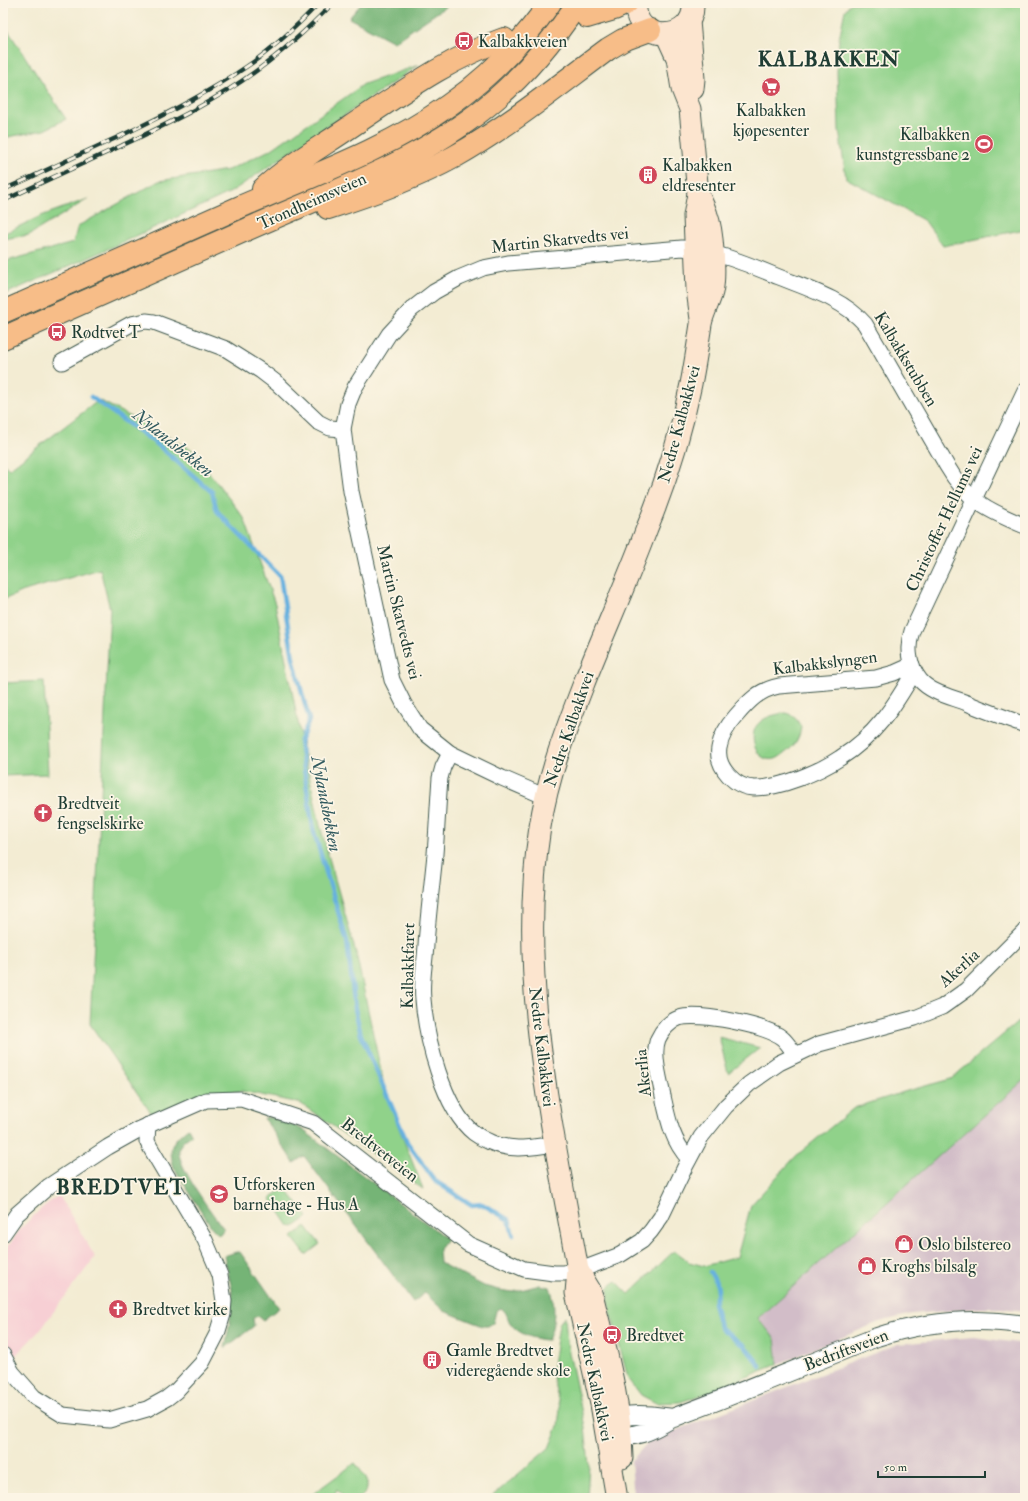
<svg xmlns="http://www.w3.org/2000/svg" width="1028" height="1501" viewBox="0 0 1028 1501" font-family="'IM FELL Double Pica',serif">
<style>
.built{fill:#f7cfd4}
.industrial{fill:#d2bdc8}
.green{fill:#90d28a;stroke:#58885f}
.forest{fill:#74b476;stroke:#4a7855}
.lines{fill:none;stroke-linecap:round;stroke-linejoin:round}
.stream{stroke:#66b1df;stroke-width:4.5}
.minor-casing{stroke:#3f574c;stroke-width:17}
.tertiary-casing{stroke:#3f574c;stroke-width:20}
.secondary-casing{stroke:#3f574c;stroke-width:23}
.trunk-casing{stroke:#3f574c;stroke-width:24}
.minor{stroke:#fff;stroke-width:15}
.tertiary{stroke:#fff;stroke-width:18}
.secondary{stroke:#fce5cf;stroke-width:21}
.trunk{stroke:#f7bd88;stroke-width:22}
.rail-casing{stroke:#1f3d34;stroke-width:4.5}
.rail{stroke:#fcf5e5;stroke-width:3;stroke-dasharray:9;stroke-linecap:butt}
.labels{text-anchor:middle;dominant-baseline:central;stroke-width:3.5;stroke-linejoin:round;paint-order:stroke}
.poi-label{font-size:17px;fill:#1f3d34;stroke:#fcf5e5;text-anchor:start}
.street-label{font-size:17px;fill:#1f3d34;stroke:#fcf5e5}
.water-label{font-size:18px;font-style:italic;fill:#315a5f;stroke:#fcf5e5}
.district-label{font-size:21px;font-weight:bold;letter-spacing:1px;fill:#1f3d34;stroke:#fcf5e5}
</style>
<rect width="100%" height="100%" fill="#fcf5e5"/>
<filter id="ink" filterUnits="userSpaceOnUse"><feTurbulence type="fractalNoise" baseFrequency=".025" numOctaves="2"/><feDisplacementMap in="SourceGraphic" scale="8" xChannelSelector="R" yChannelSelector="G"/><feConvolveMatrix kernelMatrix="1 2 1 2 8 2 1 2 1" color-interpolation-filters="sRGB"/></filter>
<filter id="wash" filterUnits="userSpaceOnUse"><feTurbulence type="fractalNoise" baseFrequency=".012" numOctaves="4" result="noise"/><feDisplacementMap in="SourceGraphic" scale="16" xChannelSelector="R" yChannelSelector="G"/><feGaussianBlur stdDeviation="0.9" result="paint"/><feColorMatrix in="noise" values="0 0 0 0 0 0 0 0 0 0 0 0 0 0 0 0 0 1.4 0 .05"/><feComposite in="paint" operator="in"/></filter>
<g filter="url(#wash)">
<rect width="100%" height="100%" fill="#f3ecd3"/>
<!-- built -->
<polygon class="built" points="59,1195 95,1257 39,1331 15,1356 3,1340 3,1257 7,1248 21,1228 43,1207"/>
<!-- industrial -->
<g class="industrial">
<polygon points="1025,1079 1025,1311 1001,1308 981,1308 911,1314 879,1322 778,1364 775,1339 758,1318"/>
<polygon points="974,1337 1025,1344 1025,1498 634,1498 631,1461 649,1441 898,1344"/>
</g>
<!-- green -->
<g class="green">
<polygon points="851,3 1025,3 1025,229 943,246 925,221 846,178 839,130 837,71 839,39 845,10"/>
<polygon points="3,23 66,119 44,130 3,138"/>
<polygon points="419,65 231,192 110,248 3,295 3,262 73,243 78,226 159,181 228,170 272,149 364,84"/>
<polygon points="88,199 29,235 3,239 3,234 41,216"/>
<polygon points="99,400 191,449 244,518 275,604 297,717 320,826 356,953 386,1095 423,1189 300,1103 242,1091 207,1094 153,1116 90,1024 110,609 100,569 24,591 3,600 3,463 9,469"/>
<polygon points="44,681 48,774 3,776 3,683"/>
<path d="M785,713C793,713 798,721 801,727C800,738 794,747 785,753C782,755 779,758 775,759C755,764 746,733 760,722C767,716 777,714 785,713Z"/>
<polygon points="1025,1016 1025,1079 758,1318 775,1339 778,1364 708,1393 680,1402 656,1403 641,1395 628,1378 609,1306 608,1288 616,1281 629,1294 674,1251 689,1262 704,1266 737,1257 751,1205 796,1156 854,1108 907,1091 951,1079"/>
<polygon points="719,1037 760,1048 728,1073"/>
<polygon points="285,1188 308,1217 294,1227 289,1226 270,1198"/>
<polygon points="306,1226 320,1244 306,1255 292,1237"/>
<polygon points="565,1316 567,1343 585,1427 589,1465 587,1498 490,1498 549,1448 558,1426 560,1408 552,1373 559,1324"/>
<polygon points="355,1463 367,1479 367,1488 366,1492 360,1498 344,1498 337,1489 334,1495 329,1495 336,1498 310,1498 322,1487"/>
</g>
<!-- forest -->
<g class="forest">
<polygon points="362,3 451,3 394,42 349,18"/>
<path d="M264,1118C277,1116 292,1124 303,1130L447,1239L439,1249L440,1263L484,1286L499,1290L513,1292L540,1285L550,1287C556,1303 555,1325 548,1340C536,1340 518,1334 511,1324C506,1318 509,1314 501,1308L496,1311L493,1323L488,1326H483L444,1311L425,1293L413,1302L304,1156L294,1163Z"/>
<path d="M188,1128L192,1135C186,1139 181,1142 179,1149C176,1165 213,1215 224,1229L219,1235L212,1228L174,1168C168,1146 171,1142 188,1128Z"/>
<polygon points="236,1252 240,1252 279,1308 263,1320 258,1316 253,1318 254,1326 225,1348 230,1322 232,1289 224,1256"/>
</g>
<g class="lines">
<!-- stream -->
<g class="stream">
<polyline points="91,397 158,445 212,492 217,511 230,525 280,576 293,658 309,720 300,742 313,829 347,941 355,1009 361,1035 407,1142 435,1181 472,1205 482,1204 509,1220 513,1235"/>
<path d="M710,1272C718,1286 721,1287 714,1303L720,1327L736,1340L744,1345L761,1367"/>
</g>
</g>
</g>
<g filter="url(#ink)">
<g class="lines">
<defs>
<g id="minor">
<polyline points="62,362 131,324 146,321 154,322 226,349 261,371 278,384 318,422 330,428 343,429"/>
<path d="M1025,391L912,631C906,648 909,666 920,680C931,693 952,697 967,703C986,711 1006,718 1025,725"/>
<path d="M912,665L894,673L876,678L779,686C759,690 749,701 736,716C728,725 721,735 719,748C716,767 735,788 755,788C781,788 819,772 840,758C875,736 894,707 914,672"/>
<path d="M450,753L443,767L440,778C438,804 437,829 435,854C432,885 428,915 426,945C425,963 421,982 423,999C426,1037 443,1109 474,1133C478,1136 485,1140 490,1142C512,1152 532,1147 555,1144"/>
<path d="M546,797L502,778L450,753L420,729L404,704L392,680L351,491L343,429L348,404L355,387L389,334L412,309L434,292L459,278L483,268L508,263L682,248C717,251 747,264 779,277C809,289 843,299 865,324L947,466C967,501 989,511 1025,526"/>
<path d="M689,1159C672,1141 668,1119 663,1096C660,1080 652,1054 658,1039C662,1030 670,1021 679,1018C698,1012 766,1025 782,1038C787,1042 791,1049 795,1054"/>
<polyline points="3,1234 17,1214 49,1186 108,1147 140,1129 206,1100 241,1099 313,1123 468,1244 524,1269 554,1273 564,1273 588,1267 620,1255 642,1241 651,1231 661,1217 685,1167 701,1137 726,1106 749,1084 779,1063 819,1044 915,1018 942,1007 966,990 1025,931"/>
<polyline points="3,1355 12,1372 34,1397 63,1415 109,1420 147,1409 167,1398 176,1391 202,1363 217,1334 223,1314 224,1301 220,1275 205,1240 150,1147 147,1141 148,1125"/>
</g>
<path id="tertiary" d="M674,1418C657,1416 627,1411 612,1421C609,1423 607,1426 605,1428C618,1438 627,1437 642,1433C654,1430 664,1422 675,1417C743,1392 810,1363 877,1337C924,1322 976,1317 1025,1325"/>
<g id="secondary">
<path d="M636,3C632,44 696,44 693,3"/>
<polyline points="689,21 694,79 693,89"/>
<polyline points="666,34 677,58 682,89 690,109 698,194 694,216 697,290 701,319"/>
<path d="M579,1272L590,1290L594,1302C607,1354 621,1404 622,1458"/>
<path d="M616,1493L601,1404L576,1293L578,1270C552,1125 517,974 540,827C548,775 567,727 586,678C606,628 628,579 647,528C666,482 681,434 691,384C695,364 698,344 701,324C703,313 709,303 712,292C716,275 713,231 707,215C705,208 701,201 698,194"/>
</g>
<g id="trunk">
<polyline points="587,17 614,9 627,3"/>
<path d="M263,189C289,165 321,147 350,127C400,94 447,59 504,39"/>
<path d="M328,208C372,194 414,179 454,157C509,126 558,86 608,49L623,40L650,30"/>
<path d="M3,312C82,277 161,242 240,207C309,177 388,149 449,105C489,77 522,43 550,3"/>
<path d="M3,338C85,302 166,265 248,229C329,193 416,163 486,107C522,78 552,42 578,3"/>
</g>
</defs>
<!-- minor casing -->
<use href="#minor" class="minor-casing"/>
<!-- tertiary casing -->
<use href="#tertiary" class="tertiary-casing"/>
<!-- secondary casing -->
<use href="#secondary" class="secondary-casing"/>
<!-- trunk casing -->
<use href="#trunk" class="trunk-casing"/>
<!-- minor -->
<use href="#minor" class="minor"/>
<!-- tertiary -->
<use href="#tertiary" class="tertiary"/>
<!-- secondary -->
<use href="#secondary" class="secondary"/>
<!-- trunk -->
<use href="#trunk" class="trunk"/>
<defs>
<g id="rail">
<path d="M3,190C41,173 78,155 116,138C161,117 205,95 246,67C273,49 297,26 319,3"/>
<path d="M3,201C42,182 82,164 121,146C167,124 214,102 256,71C284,51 309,28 333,3"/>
</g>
</defs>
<!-- rail casing -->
<use href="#rail" class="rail-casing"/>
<!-- rail -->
<use href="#rail" class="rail"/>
</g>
</g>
<!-- icons -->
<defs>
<symbol id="bus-disc" viewBox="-11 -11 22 22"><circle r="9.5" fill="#d1495b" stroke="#fcf5e5"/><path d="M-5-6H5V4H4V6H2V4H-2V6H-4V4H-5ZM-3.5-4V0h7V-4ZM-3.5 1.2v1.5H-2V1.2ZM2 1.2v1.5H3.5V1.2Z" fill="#fff"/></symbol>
<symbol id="supermarket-disc" viewBox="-11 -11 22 22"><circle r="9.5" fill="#d1495b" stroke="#fcf5e5"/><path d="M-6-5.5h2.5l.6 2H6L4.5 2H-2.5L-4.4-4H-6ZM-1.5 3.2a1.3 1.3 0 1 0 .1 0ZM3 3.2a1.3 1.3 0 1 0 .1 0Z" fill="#fff"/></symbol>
<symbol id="stadium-disc" viewBox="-11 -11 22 22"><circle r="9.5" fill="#d1495b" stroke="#fcf5e5"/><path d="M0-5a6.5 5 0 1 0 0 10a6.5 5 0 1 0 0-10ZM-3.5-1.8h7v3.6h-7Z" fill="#fff"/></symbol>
<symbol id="building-disc" viewBox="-11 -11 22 22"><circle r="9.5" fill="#d1495b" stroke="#fcf5e5"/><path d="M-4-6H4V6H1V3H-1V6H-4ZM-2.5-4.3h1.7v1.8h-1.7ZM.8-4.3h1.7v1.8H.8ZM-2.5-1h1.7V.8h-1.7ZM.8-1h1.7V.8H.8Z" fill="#fff"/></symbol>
<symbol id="church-disc" viewBox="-11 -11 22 22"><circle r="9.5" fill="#d1495b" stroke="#fcf5e5"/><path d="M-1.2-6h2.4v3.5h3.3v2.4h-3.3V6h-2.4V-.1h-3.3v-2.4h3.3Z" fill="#fff"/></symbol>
<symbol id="school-disc" viewBox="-11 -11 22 22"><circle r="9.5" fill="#d1495b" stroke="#fcf5e5"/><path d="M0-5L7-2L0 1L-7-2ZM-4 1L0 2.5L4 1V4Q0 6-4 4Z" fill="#fff"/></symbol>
<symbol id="shop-disc" viewBox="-11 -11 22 22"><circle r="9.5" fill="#d1495b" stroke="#fcf5e5"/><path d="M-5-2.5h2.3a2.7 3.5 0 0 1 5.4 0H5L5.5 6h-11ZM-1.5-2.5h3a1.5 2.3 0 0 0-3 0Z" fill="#fff"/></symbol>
</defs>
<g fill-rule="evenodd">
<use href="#bus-disc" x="453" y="30" width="22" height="22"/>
<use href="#supermarket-disc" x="760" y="76" width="22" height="22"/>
<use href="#stadium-disc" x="973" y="133" width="22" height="22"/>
<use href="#building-disc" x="637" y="164" width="22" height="22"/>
<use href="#bus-disc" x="46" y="321" width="22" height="22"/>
<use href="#church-disc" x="32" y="802" width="22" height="22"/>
<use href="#school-disc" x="208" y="1183" width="22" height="22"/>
<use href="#shop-disc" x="893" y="1233" width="22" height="22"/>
<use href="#shop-disc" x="856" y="1255" width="22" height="22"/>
<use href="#church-disc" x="107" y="1298" width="22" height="22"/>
<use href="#bus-disc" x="601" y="1324" width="22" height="22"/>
<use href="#building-disc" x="421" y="1349" width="22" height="22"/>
</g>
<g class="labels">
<!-- poi labels -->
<g class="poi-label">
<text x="478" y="41">Kalbakkveien</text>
<text x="771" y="110" text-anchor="middle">Kalbakken<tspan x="771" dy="20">kjøpesenter</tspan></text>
<text x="970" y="134" text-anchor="end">Kalbakken<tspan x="970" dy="20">kunstgressbane 2</tspan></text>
<text x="662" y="165">Kalbakken<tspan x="662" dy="20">eldresenter</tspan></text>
<text x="71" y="332">Rødtvet T</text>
<text x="57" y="803">Bredtveit<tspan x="57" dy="20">fengselskirke</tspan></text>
<text x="233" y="1184">Utforskeren<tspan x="233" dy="20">barnehage - Hus A</tspan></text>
<text x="918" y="1244">Oslo bilstereo</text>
<text x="881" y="1266">Kroghs bilsalg</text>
<text x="132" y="1309">Bredtvet kirke</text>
<text x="626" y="1335">Bredtvet</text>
<text x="446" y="1350">Gamle Bredtvet<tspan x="446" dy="20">videregående skole</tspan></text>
</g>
<!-- street labels -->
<g class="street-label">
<text transform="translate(312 201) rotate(-24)">Trondheimsveien</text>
<text transform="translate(560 240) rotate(-6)">Martin Skatvedts vei</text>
<text transform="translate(906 359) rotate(59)">Kalbakkstubben</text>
<text transform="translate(679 424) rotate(-75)">Nedre Kalbakkvei</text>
<text transform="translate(944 519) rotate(-65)">Christoffer Hellums vei</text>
<text transform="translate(399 612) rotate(76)">Martin Skatvedts vei</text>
<text transform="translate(825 663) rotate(-7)">Kalbakkslyngen</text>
<text transform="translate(569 729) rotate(-71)">Nedre Kalbakkvei</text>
<text transform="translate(408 966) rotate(-89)">Kalbakkfaret</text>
<text transform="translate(959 968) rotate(-42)">Akerlia</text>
<text transform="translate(542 1047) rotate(83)">Nedre Kalbakkvei</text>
<text transform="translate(643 1073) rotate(-96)">Akerlia</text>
<text transform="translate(380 1150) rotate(38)">Bredtvetveien</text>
<text transform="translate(846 1350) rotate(-21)">Bedriftsveien</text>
<text transform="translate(595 1382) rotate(78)">Nedre Kalbakkvei</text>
</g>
<!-- water labels -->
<g class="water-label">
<text transform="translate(173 443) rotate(39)">Nylandsbekken</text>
<text transform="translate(326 804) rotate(79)">Nylandsbekken</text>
</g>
<!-- district labels -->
<g class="district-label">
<text x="829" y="59">KALBAKKEN</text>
<text x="121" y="1187">BREDTVET</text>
</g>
</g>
<!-- margin -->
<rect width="1028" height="1501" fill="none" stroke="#fcf5e5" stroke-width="16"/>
<!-- scale -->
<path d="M878 1471v6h107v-6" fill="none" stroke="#1f3d34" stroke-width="2"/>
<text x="884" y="1471" font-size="12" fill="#1f3d34" stroke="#fcf5e5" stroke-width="3" paint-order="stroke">50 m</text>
</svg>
